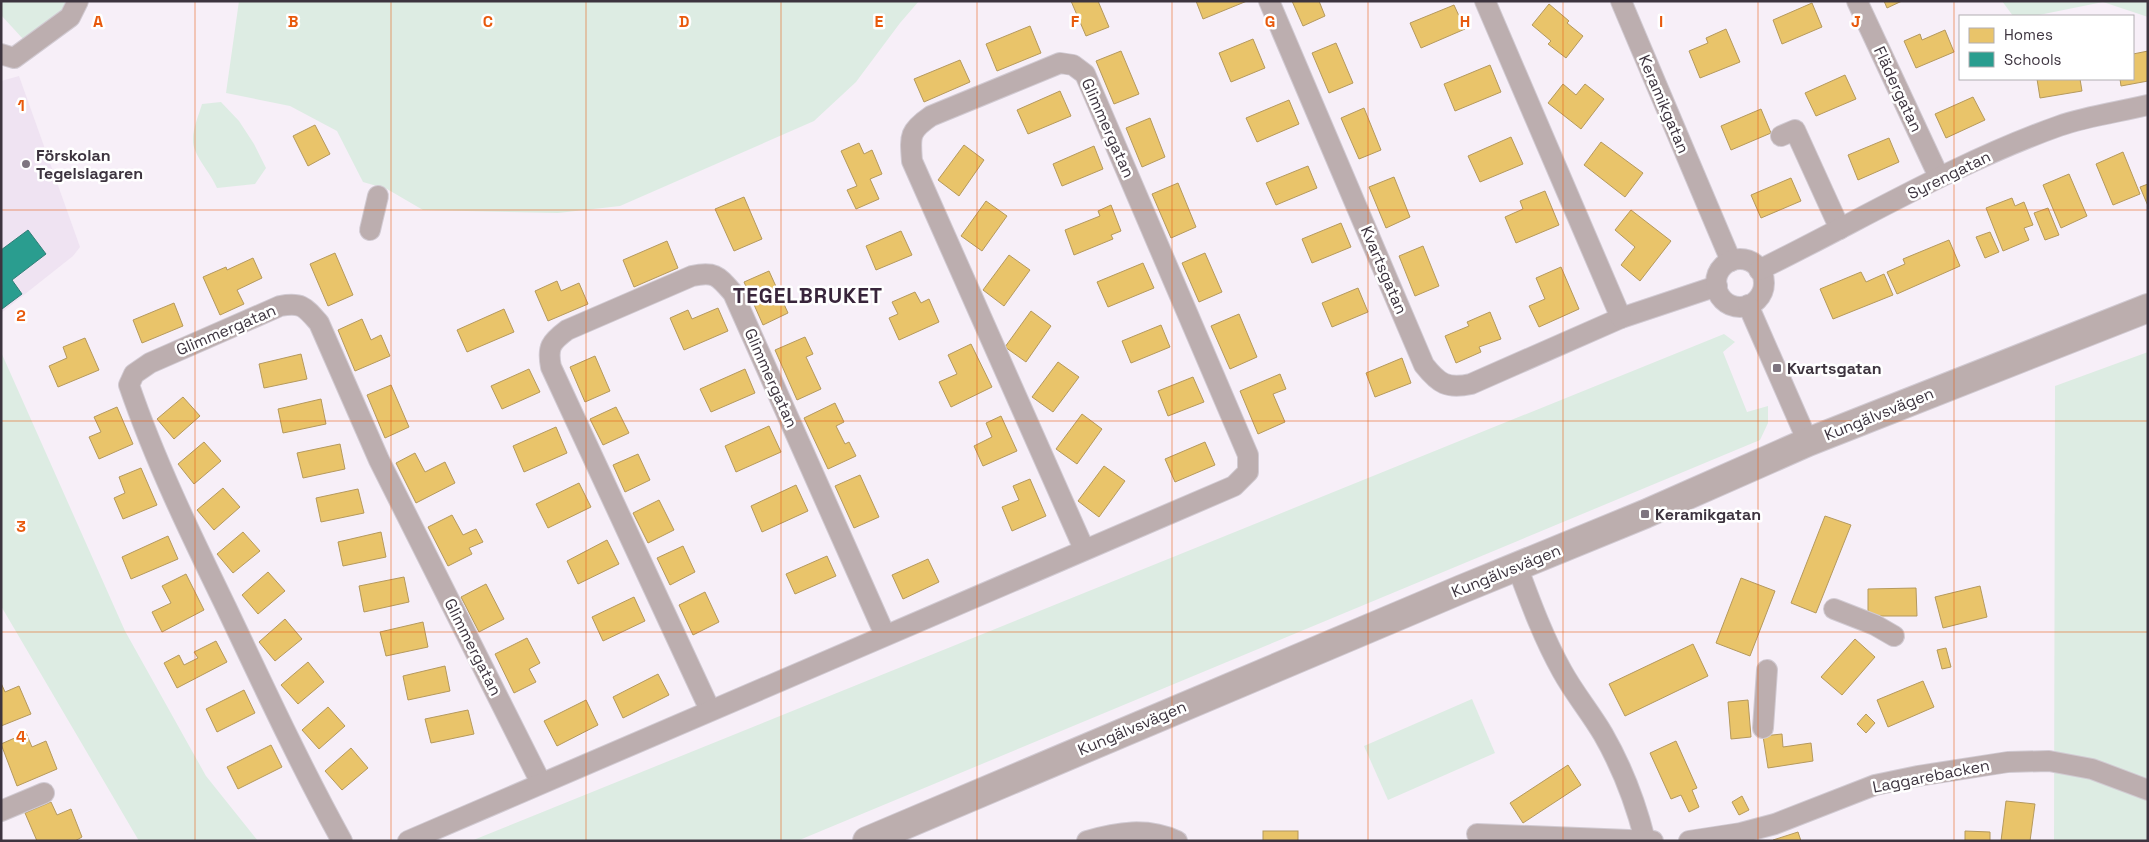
<svg xmlns="http://www.w3.org/2000/svg" width="2149" height="842" viewBox="0 0 2149 842" font-family="'Space Grotesk',sans-serif">
<style>
.education{fill:#efe3f2}
.green{fill:#ddece3}
.homes{fill:#e9c46a;stroke:#b5995d}
.schools{fill:#2a9d8f;stroke:#307e77}
.lines{fill:none;stroke-linecap:round;stroke-linejoin:round}
.street-casing{stroke:#d1cad2;stroke-width:22}
.secondary-casing{stroke:#d1cad2;stroke-width:30}
.street{stroke:#bcaeaf;stroke-width:20}
.secondary{stroke:#bcaeae;stroke-width:28}
.grid{fill:none;stroke:#e8590c;stroke-width:1;stroke-opacity:0.55}
.poi-dot{fill:#7e7580;stroke:#fff;stroke-width:2}
.labels{text-anchor:middle;dominant-baseline:central;stroke-width:5;stroke-linejoin:round;paint-order:stroke}
.street-label{font-size:16px;fill:#3d343f;stroke:#fff}
.poi-label{font-size:16px;font-weight:bold;fill:#3d343f;stroke:#fff;text-anchor:start}
.district-label{font-size:21px;font-weight:bold;letter-spacing:1px;fill:#38253b;stroke:#fff}
.grid-label{font-size:16px;text-anchor:middle;font-weight:bold;fill:#e8590c;stroke:#fff;stroke-width:5;stroke-linejoin:round;paint-order:stroke}
</style>
<rect width="100%" height="100%" fill="#f7eff8"/>
<!-- education -->
<polygon class="education" points="19,76 80,247 73,256 1,313 1,81"/>
<!-- green -->
<g class="green">
<polygon points="1,1 76,1 24,40 1,15"/>
<polygon points="239,1 919,1 900,23 856,82 814,121 620,206 558,213 423,210 387,189 363,182 337,131 290,106 226,93"/>
<polygon points="2002,1 2148,1 2148,17 2103,2 2034,16 2013,16"/>
<path d="M221,102L239,121L254,144L266,168L255,184L217,188C211,174 200,163 195,150C189,136 198,118 202,104Z"/>
<polygon points="1724,334 1735,342 1723,352 1747,412 1768,406 1768,423 1760,440 797,841 471,841"/>
<polygon points="1,352 125,631 206,776 258,841 139,841 1,606"/>
<polygon points="2148,352 2148,841 2054,841 2055,386"/>
<polygon points="1472,699 1495,753 1388,800 1364,746"/>
</g>
<!-- homes -->
<g class="homes">
<polygon points="1071,1 1098,1 1109,27 1086,36"/>
<polygon points="1196,1 1247,1 1203,19"/>
<polygon points="1292,1 1319,1 1325,16 1303,26"/>
<polygon points="1884,1 1902,1 1887,8"/>
<polygon points="1812,3 1822,27 1782,44 1773,20"/>
<polygon points="1549,4 1569,21 1567,23 1583,36 1566,58 1548,44 1551,41 1532,25"/>
<polygon points="1454,5 1465,29 1421,48 1410,23"/>
<polygon points="1030,26 1041,53 997,71 986,44"/>
<polygon points="1726,29 1740,62 1700,78 1689,51 1708,43 1706,38"/>
<polygon points="1945,30 1954,52 1916,68 1904,41 1920,34 1922,40"/>
<polygon points="1253,39 1265,68 1231,82 1219,53"/>
<polygon points="1336,43 1353,83 1329,93 1312,53"/>
<polygon points="1121,51 1139,94 1114,104 1096,61"/>
<polygon points="2148,51 2148,81 2121,86 2120,79 2133,79 2133,54"/>
<polygon points="960,60 970,82 924,102 914,79"/>
<polygon points="1490,65 1501,92 1455,111 1444,84"/>
<polygon points="1845,75 1856,99 1816,116 1805,93"/>
<polygon points="2037,79 2080,79 2082,91 2040,98"/>
<polygon points="1563,84 1576,95 1585,84 1604,99 1581,129 1548,103"/>
<polygon points="1060,91 1071,116 1028,134 1017,110"/>
<polygon points="1973,97 1985,120 1946,138 1935,114"/>
<polygon points="1289,100 1299,124 1257,142 1246,118"/>
<polygon points="1364,108 1381,150 1359,159 1341,118"/>
<polygon points="1761,109 1771,133 1731,150 1721,126"/>
<polygon points="1150,118 1165,157 1142,167 1126,128"/>
<polygon points="315,125 330,154 308,166 293,136"/>
<polygon points="1511,137 1523,164 1480,182 1468,156"/>
<polygon points="1889,138 1899,162 1858,180 1848,155"/>
<polygon points="1601,142 1643,173 1625,197 1584,165"/>
<polygon points="859,143 864,154 872,150 882,174 870,179 879,199 856,209 847,190 857,186 841,151"/>
<polygon points="964,145 984,160 959,196 938,180"/>
<polygon points="1094,146 1103,169 1062,186 1053,164"/>
<polygon points="2123,152 2140,194 2113,205 2096,164"/>
<polygon points="1308,166 1317,188 1276,205 1266,183"/>
<polygon points="2069,174 2087,216 2061,228 2043,185"/>
<polygon points="1394,177 1410,217 1386,228 1369,187"/>
<polygon points="1791,178 1801,201 1761,218 1751,195"/>
<polygon points="1178,183 1196,227 1171,238 1152,194"/>
<polygon points="2148,184 2148,206 2140,187"/>
<polygon points="1545,191 1559,225 1516,243 1505,217 1523,209 1520,201"/>
<polygon points="744,197 762,239 734,251 715,209"/>
<polygon points="2012,198 2015,206 2024,202 2033,225 2024,228 2029,240 2003,251 1986,208"/>
<polygon points="986,201 1007,216 982,251 961,236"/>
<polygon points="1111,205 1121,231 1111,235 1113,239 1074,255 1065,230 1100,216 1098,211"/>
<polygon points="2048,208 2059,235 2045,240 2034,213"/>
<polygon points="1631,210 1671,241 1640,281 1621,265 1635,247 1615,230"/>
<polygon points="1341,223 1351,247 1312,263 1302,239"/>
<polygon points="901,231 912,255 876,270 866,246"/>
<polygon points="1990,232 1999,252 1985,258 1976,237"/>
<polygon points="1949,240 1960,266 1897,294 1887,272 1905,264 1903,259"/>
<polygon points="667,241 678,268 634,287 623,260"/>
<polygon points="1423,246 1439,286 1415,296 1399,256"/>
<polygon points="335,253 353,295 328,306 310,264"/>
<polygon points="1205,253 1222,292 1199,302 1182,263"/>
<polygon points="1009,255 1030,270 1004,306 983,290"/>
<polygon points="253,258 262,278 237,290 244,304 220,315 203,277 226,267 227,270"/>
<polygon points="1143,263 1154,288 1108,307 1097,282"/>
<polygon points="1561,267 1579,309 1539,327 1529,306 1545,299 1536,278"/>
<polygon points="769,271 788,313 763,325 744,282"/>
<polygon points="1861,272 1866,282 1884,274 1893,295 1833,319 1820,289"/>
<polygon points="557,281 561,291 579,283 588,304 548,321 535,291"/>
<polygon points="1358,288 1368,312 1332,327 1322,303"/>
<polygon points="915,292 921,303 929,299 939,322 899,340 889,318 898,314 892,302"/>
<polygon points="174,303 183,326 142,343 133,320"/>
<polygon points="718,308 728,331 684,350 670,318 688,310 692,319"/>
<polygon points="504,309 514,332 467,352 457,330"/>
<polygon points="1031,311 1051,326 1026,362 1005,347"/>
<polygon points="1490,312 1501,339 1479,347 1481,352 1456,363 1445,336 1469,326 1467,322"/>
<polygon points="1239,314 1257,357 1230,369 1211,326"/>
<polygon points="362,319 371,340 381,335 390,356 355,371 338,330"/>
<polygon points="1161,325 1170,347 1131,363 1122,341"/>
<polygon points="805,337 813,354 806,357 821,389 797,400 775,350"/>
<polygon points="85,338 99,370 58,387 49,366 67,358 63,347"/>
<polygon points="971,344 992,387 951,407 939,382 957,374 948,355"/>
<polygon points="301,354 307,379 264,388 259,364"/>
<polygon points="595,356 610,391 585,402 570,367"/>
<polygon points="1402,358 1411,383 1375,397 1366,373"/>
<polygon points="1058,362 1079,377 1053,412 1032,397"/>
<polygon points="529,369 540,392 502,409 491,386"/>
<polygon points="745,369 755,393 711,412 700,389"/>
<polygon points="1280,374 1286,389 1273,394 1285,422 1258,434 1240,391"/>
<polygon points="1193,377 1204,402 1168,416 1158,391"/>
<polygon points="391,385 409,427 385,438 367,395"/>
<polygon points="183,397 200,416 174,439 157,419"/>
<polygon points="321,399 326,424 283,433 278,409"/>
<polygon points="835,403 844,422 836,426 845,444 849,442 856,456 828,469 804,418"/>
<polygon points="117,407 133,444 99,459 89,437 101,432 94,417"/>
<polygon points="616,407 629,433 603,445 590,419"/>
<polygon points="1082,414 1102,429 1077,464 1056,449"/>
<polygon points="1001,416 1017,451 983,466 974,446 992,437 986,423"/>
<polygon points="769,426 781,452 736,472 725,446"/>
<polygon points="556,427 567,453 524,472 513,446"/>
<polygon points="204,442 221,461 194,484 178,464"/>
<polygon points="1205,442 1215,465 1175,482 1165,459"/>
<polygon points="340,444 345,469 303,478 297,453"/>
<polygon points="415,453 425,472 445,462 455,483 416,503 396,463"/>
<polygon points="638,454 650,480 625,492 613,465"/>
<polygon points="1104,466 1125,481 1099,517 1078,501"/>
<polygon points="141,468 157,505 123,519 114,498 125,493 119,477"/>
<polygon points="860,475 879,517 854,528 835,486"/>
<polygon points="1030,479 1046,516 1012,531 1002,507 1019,500 1013,486"/>
<polygon points="579,483 591,507 548,528 536,504"/>
<polygon points="796,485 808,511 762,532 751,506"/>
<polygon points="223,488 240,507 214,530 197,510"/>
<polygon points="358,489 364,513 321,522 316,498"/>
<polygon points="659,500 674,530 648,543 633,513"/>
<polygon points="452,515 463,535 476,529 483,542 469,548 472,554 448,566 428,527"/>
<polygon points="1825,516 1851,525 1816,613 1791,603"/>
<polygon points="243,532 260,551 233,573 217,554"/>
<polygon points="381,532 386,557 343,566 338,542"/>
<polygon points="168,536 178,559 131,579 122,557"/>
<polygon points="607,540 619,564 578,584 567,561"/>
<polygon points="683,546 695,572 670,585 657,558"/>
<polygon points="827,556 836,576 795,594 786,574"/>
<polygon points="928,559 939,582 903,599 892,575"/>
<polygon points="268,572 285,591 258,614 242,595"/>
<polygon points="186,574 204,610 162,632 152,612 171,603 162,586"/>
<polygon points="404,577 409,602 364,612 359,586"/>
<polygon points="1741,578 1775,591 1750,656 1716,643"/>
<polygon points="486,584 504,619 479,632 461,597"/>
<polygon points="1980,586 1987,617 1943,628 1935,597"/>
<polygon points="1916,588 1917,616 1868,616 1868,589"/>
<polygon points="705,592 719,622 693,635 679,605"/>
<polygon points="634,597 645,621 603,641 592,617"/>
<polygon points="285,619 302,639 275,661 259,642"/>
<polygon points="423,622 428,647 386,656 380,632"/>
<polygon points="527,638 540,663 529,669 536,682 514,693 495,654"/>
<polygon points="1855,639 1875,657 1842,695 1821,677"/>
<polygon points="216,641 227,662 177,688 164,663 179,655 184,665 198,658 194,652"/>
<polygon points="1693,644 1708,676 1625,716 1609,684"/>
<polygon points="1946,648 1951,667 1942,669 1937,650"/>
<polygon points="308,662 324,682 298,704 281,685"/>
<polygon points="445,666 450,691 408,700 403,676"/>
<polygon points="658,674 669,695 623,718 613,697"/>
<polygon points="1923,681 1934,707 1888,727 1877,700"/>
<polygon points="1,683 5,692 19,686 31,714 1,726"/>
<polygon points="244,690 255,713 217,732 206,709"/>
<polygon points="586,700 598,725 557,746 544,721"/>
<polygon points="1748,700 1751,737 1731,739 1728,702"/>
<polygon points="328,707 345,726 319,749 302,730"/>
<polygon points="468,710 474,734 431,743 425,719"/>
<polygon points="1866,714 1875,723 1866,733 1857,724"/>
<polygon points="26,733 32,747 46,741 57,769 17,786 1,744"/>
<polygon points="1782,734 1783,747 1811,743 1813,761 1768,768 1763,736"/>
<polygon points="1676,741 1697,788 1692,790 1699,807 1689,812 1681,795 1671,799 1650,753"/>
<polygon points="271,745 282,767 238,789 227,767"/>
<polygon points="351,748 368,768 342,790 325,771"/>
<polygon points="1568,765 1581,785 1523,823 1510,803"/>
<polygon points="1742,796 1749,810 1739,815 1732,802"/>
<polygon points="2006,801 2035,804 2030,841 2001,841"/>
<polygon points="51,802 57,815 71,809 82,837 75,841 37,841 25,813"/>
<rect x="1263" y="831" width="35" height="10"/>
<polygon points="1965,831 1990,832 1990,841 1965,841"/>
<polygon points="1798,832 1801,841 1773,841 1773,840"/>
</g>
<!-- schools -->
<polygon class="schools" points="28,230 46,254 12,280 22,294 2,309 1,250"/>
<g class="lines">
<defs>
<g id="street">
<path d="M1269,1L1424,365C1439,384 1447,389 1471,384L1621,318L1717,286"/>
<polyline points="1485,1 1621,318"/>
<polyline points="1621,1 1731,261"/>
<polyline points="1857,1 1939,177"/>
<polyline points="1,54 14,58 70,17 78,1"/>
<polyline points="1781,136 1795,130 1840,229"/>
<polyline points="370,230 378,196"/>
<circle cx="1740" cy="283" r="24"/>
<path d="M1759,270C1859,221 1955,163 2059,126C2088,116 2119,112 2148,105"/>
<polyline points="1748,305 1808,442"/>
<path d="M1517,566C1530,601 1543,637 1562,671C1574,693 1590,712 1603,734C1622,767 1636,804 1645,840"/>
<polyline points="1834,609 1875,625 1894,636"/>
<path d="M710,710L551,367C547,347 551,342 567,330L692,276C715,271 718,276 733,293L885,635"/>
<polyline points="1763,728 1767,670"/>
<polyline points="1,811 44,793"/>
<polyline points="1477,834 1653,841"/>
<path d="M342,841C300,765 263,685 226,607C191,535 155,461 129,385L134,374L150,363L280,306C302,302 305,307 319,323L379,460L541,783"/>
<path d="M408,841L1234,486L1248,472V455L1085,74L1073,65L1060,63L931,116C909,131 910,136 912,161L1084,549"/>
<path d="M1087,841C1117,832 1147,827 1177,841"/>
<polyline points="1689,841 1741,833 1775,824 1875,785 1918,776 2008,762 2049,761 2092,769 2148,790"/>
</g>
<polyline id="secondary" points="867,841 1462,589 1645,514 1808,442 2148,308"/>
</defs>
<!-- street casing -->
<use href="#street" class="street-casing"/>
<!-- secondary casing -->
<use href="#secondary" class="secondary-casing"/>
<!-- street -->
<use href="#street" class="street"/>
<!-- secondary -->
<use href="#secondary" class="secondary"/>
</g>
<!-- grid -->
<path class="grid" d="M195,1V841M391,1V841M586,1V841M781,1V841M977,1V841M1172,1V841M1368,1V841M1563,1V841M1758,1V841M1954,1V841M1,210H2148M1,421H2148M1,632H2148"/>
<!-- markers -->
<g class="poi-dot">
<circle cx="26" cy="164" r="5"/>
<rect x="1772" y="363" width="10" height="10" rx="2.5"/>
<rect x="1640" y="509" width="10" height="10" rx="2.5"/>
</g>
<g class="labels">
<!-- street labels -->
<g class="street-label">
<text transform="translate(1898 89) rotate(65)">Flädergatan</text>
<text transform="translate(1664 104) rotate(67)">Keramikgatan</text>
<text transform="translate(1108 128) rotate(66)">Glimmergatan</text>
<text transform="translate(1949 175) rotate(-26)">Syrengatan</text>
<text transform="translate(1384 270) rotate(67)">Kvartsgatan</text>
<text transform="translate(226 330) rotate(-23)">Glimmergatan</text>
<text transform="translate(771 378) rotate(66)">Glimmergatan</text>
<text transform="translate(1879 414) rotate(-22)">Kungälvsvägen</text>
<text transform="translate(1506 571) rotate(-22)">Kungälvsvägen</text>
<text transform="translate(473 647) rotate(63)">Glimmergatan</text>
<text transform="translate(1132 728) rotate(-23)">Kungälvsvägen</text>
<text transform="translate(1931 776) rotate(-11)">Laggarebacken</text>
</g>
<!-- poi labels -->
<g class="poi-label">
<text x="36" y="155">Förskolan<tspan x="36" dy="18">Tegelslagaren</tspan></text>
<text x="1787" y="368">Kvartsgatan</text>
<text x="1655" y="514">Keramikgatan</text>
</g>
<!-- district labels -->
<g class="district-label">
<text x="808" y="295">TEGELBRUKET</text>
</g>
</g>
<g class="grid-label">
<text x="98" y="27">A</text>
<text x="293" y="27">B</text>
<text x="488" y="27">C</text>
<text x="684" y="27">D</text>
<text x="879" y="27">E</text>
<text x="1075" y="27">F</text>
<text x="1270" y="27">G</text>
<text x="1465" y="27">H</text>
<text x="1661" y="27">I</text>
<text x="1856" y="27">J</text>
<text x="21" y="111">1</text>
<text x="21" y="321">2</text>
<text x="21" y="532">3</text>
<text x="21" y="742">4</text>
</g>
<!-- border -->
<rect width="2149" height="842" fill="none" stroke="#3d343f" stroke-width="5"/>
<!-- legend -->
<rect x="1959" y="15" width="175" height="65" fill="#ffffff" stroke="#b1aeb2"/>
<rect x="1969" y="28" width="25" height="15" fill="#e9c46a" stroke="#b1aeb2"/>
<text x="2004" y="40" font-size="15" fill="#3d343f">Homes</text>
<rect x="1969" y="52" width="25" height="15" fill="#2a9d8f" stroke="#b1aeb2"/>
<text x="2004" y="65" font-size="15" fill="#3d343f">Schools</text>
</svg>
